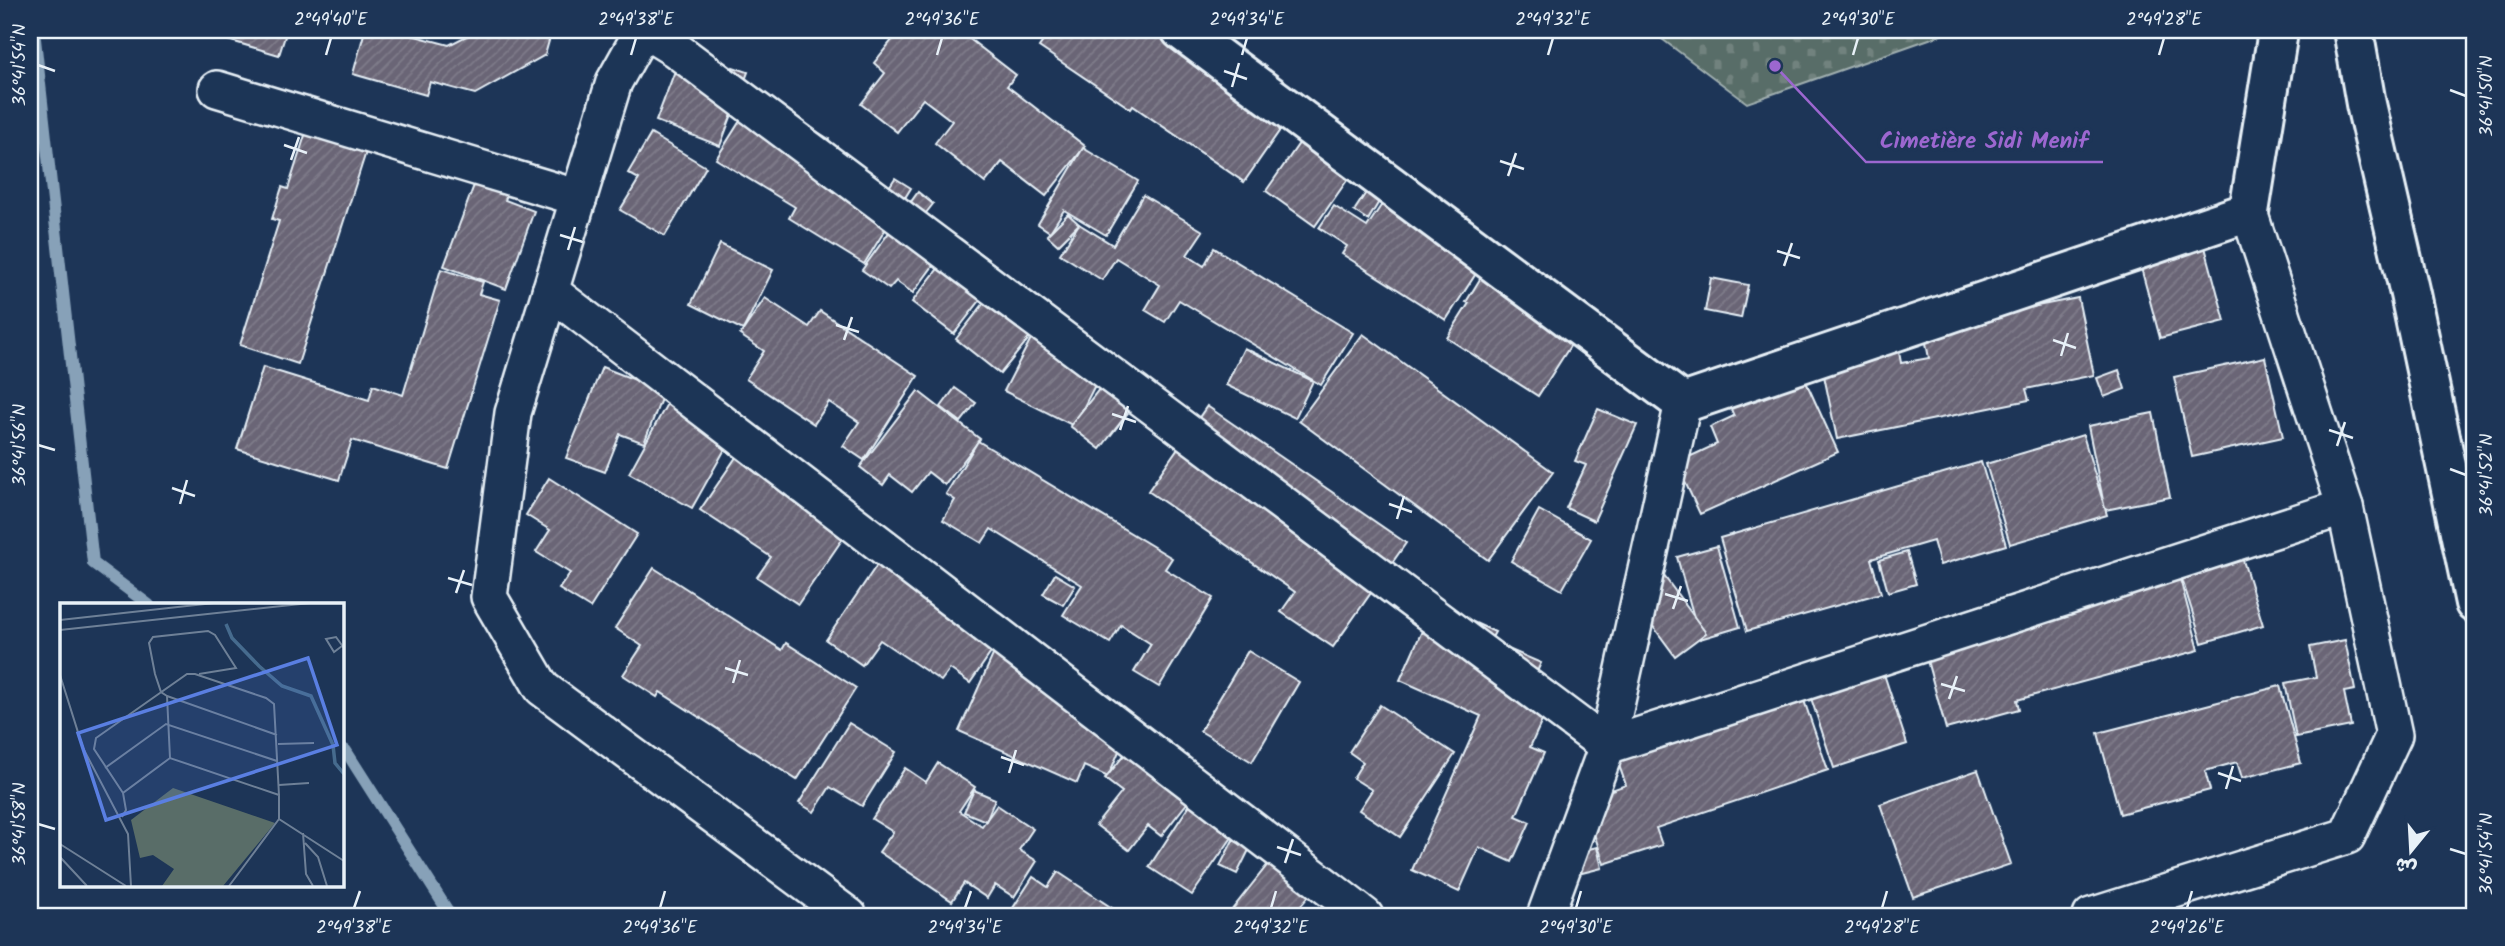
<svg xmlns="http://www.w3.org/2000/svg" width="2505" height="946" viewBox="0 0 2505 946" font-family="Kalam,'Playpen Sans Arabic',sans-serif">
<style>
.cemetery{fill:url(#cemetery-stones);stroke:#a0afb0;stroke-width:2}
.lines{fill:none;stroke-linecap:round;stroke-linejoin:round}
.stream{stroke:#87a1b8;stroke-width:12}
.building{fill:url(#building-hatch);stroke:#e8f1f8;stroke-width:2}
.street-casing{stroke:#e8f1f8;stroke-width:40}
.secondary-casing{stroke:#e8f1f8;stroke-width:44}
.street{stroke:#1d3557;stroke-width:35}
.secondary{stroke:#1d3557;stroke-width:38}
.ticks{fill:none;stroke:#e8f1f8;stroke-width:2.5}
.inset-river{fill:none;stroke:#466b8e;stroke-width:3.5}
.inset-road{fill:none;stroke:#6e8097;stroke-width:2}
.view{fill:#5a7fe2;fill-opacity:0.15;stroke:#5a7fe2;stroke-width:3.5}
.inset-edge{fill:none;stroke:#e8f1f8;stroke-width:3.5}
.leader{fill:none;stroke:#9c67d0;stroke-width:2.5}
.callout-dot{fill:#9c67d0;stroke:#1d3557;stroke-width:2.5}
.callout-label{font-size:23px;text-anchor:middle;font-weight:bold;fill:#9c67d0;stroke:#1d3557;stroke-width:7;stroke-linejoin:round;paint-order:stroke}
.neatline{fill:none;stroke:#e8f1f8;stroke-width:2.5}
.ticks-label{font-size:18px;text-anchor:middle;fill:#e8f1f8}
</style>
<defs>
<pattern id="cemetery-stones" width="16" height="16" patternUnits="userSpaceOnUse" patternTransform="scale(1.75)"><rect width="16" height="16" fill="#596d68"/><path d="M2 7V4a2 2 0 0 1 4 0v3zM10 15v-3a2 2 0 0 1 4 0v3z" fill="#71827e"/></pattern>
<pattern id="building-hatch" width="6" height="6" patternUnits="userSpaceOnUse" patternTransform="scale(1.75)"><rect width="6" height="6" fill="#6a6576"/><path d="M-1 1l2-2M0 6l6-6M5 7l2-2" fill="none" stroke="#7f7c8a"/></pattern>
</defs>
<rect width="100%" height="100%" fill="#1d3557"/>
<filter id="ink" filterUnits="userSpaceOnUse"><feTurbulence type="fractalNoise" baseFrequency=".0143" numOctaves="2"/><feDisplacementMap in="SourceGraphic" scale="14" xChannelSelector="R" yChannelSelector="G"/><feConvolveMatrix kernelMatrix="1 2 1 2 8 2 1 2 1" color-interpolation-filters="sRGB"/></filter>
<g filter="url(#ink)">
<!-- cemetery -->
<polygon class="cemetery" points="1650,30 1955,30 1747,103"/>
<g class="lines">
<!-- stream -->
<g class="stream">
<polyline points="34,30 93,563 149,605"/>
<polyline points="341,748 346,751 451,916"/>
</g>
</g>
<!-- building -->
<g class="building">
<polygon points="224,30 287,30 279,55 221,38"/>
<polygon points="365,30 392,30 449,45 478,30 552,30 545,55 475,94 430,82 426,95 353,74"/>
<polygon points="900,30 958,30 1016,75 1007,86 1085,146 1046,196 1002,162 985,183 935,143 952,121 923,99 897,132 861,104 885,73 874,63"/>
<polygon points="1051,30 1162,30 1185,46 1296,107 1244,182 1133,106 1131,109 1039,47"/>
<polygon points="681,55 730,73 733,67 748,72 720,146 656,121"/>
<polygon points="757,94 829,139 822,152 886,192 895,178 911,188 864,264 789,218 795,207 716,159"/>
<polygon points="306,132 366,152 298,364 240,345 279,221 272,219 282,187 288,189"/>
<polygon points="651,134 706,167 665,236 620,210 639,179 628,173"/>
<polygon points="1300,142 1350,176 1315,226 1266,191"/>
<polygon points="1083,148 1138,181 1106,235 1064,210 1050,232 1038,224"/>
<polygon points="477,177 509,189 505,200 534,211 506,289 444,266"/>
<polygon points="1373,182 1386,190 1368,220 1354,211"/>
<polygon points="918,192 933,204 922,218 952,240 913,293 896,281 889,289 862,270"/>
<polygon points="1390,192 1497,241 1446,320 1342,254 1347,246 1319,228 1334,206 1367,227"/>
<polygon points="1143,195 1203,231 1187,255 1204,266 1214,248 1353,333 1321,385 1179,300 1165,322 1145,310 1160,285 1116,258 1102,280 1060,254 1079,224 1113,245"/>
<polygon points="1068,214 1079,224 1058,245 1047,235"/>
<polygon points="961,239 1003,271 954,334 912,302"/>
<polygon points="720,244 773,270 743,330 691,304"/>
<polygon points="2205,247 2225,321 2160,338 2140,264"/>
<polygon points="1491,261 1574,340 1538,396 1447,338 1469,303 1466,302"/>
<polygon points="441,269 483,282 479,294 500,300 448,469 352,440 339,480 237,449 263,367 369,400 373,385 403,395"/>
<polygon points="1711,278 1748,285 1741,318 1705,311"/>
<polygon points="999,284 1044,320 1000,374 956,339"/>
<polygon points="765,298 809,327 820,311 918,376 864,460 843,446 859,422 829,402 814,424 746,379 764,351 740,335"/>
<polygon points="2078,298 2094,375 2026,389 2029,400 1837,439 1820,356 1897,341 1901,363 1929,358 1923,328"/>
<polygon points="1040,321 1110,356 1074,426 1004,391"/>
<polygon points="1363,334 1553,472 1488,560 1299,421"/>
<polygon points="1244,348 1313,381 1295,418 1226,385"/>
<polygon points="2265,357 2283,437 2192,457 2174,377"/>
<polygon points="602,367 664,391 644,443 620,434 605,472 566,458"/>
<polygon points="1115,369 1144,392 1100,449 1070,426"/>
<polygon points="2119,370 2125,389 2104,397 2097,378"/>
<polygon points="1802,373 1838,452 1700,514 1676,463 1717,444 1710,427 1734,416 1724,394"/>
<polygon points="955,388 976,403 961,422 941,407"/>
<polygon points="918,391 980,439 945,485 928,472 912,492 890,475 883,485 860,467"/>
<polygon points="669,400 733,435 692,508 629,473"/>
<polygon points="1207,406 1406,543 1333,647 1281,612 1295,592 1148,491"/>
<polygon points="1598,409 1637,425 1594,521 1566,508 1586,465 1575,461"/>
<polygon points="2153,413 2170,497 2105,510 2088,426"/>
<polygon points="2083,435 2107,515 2010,544 1986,464"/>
<polygon points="978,441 1172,558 1165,569 1213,598 1159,687 1134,672 1151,644 1121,625 1110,643 1063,615 1082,585 991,529 982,543 943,520 955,500 946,494"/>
<polygon points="743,447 848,531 798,604 757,577 771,557 700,510"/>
<polygon points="1981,462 2006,545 1940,565 1933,541 1871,559 1881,593 1747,631 1720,538"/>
<polygon points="549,478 637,534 590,608 559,589 570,573 536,552 550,530 526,515"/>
<polygon points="1539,510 1591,539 1562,590 1511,561"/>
<polygon points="2238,544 2263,625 2202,643 2177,563"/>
<polygon points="1717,546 1740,627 1700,639 1677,557"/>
<polygon points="1907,552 1916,584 1888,592 1879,560"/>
<polygon points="881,559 999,641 970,683 950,669 941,681 880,640 862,665 826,640"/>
<polygon points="654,568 782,650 786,643 856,688 797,780 660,692 657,697 623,675 642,646 615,628"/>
<polygon points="1055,574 1075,586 1063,605 1043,594"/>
<polygon points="2179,575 2199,650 2017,700 2019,709 1946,729 1923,646"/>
<polygon points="1664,576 1706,633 1675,656 1633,599"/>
<polygon points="1434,604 1495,632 1490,641 1541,663 1523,702 1546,712 1530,747 1544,753 1516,816 1530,822 1512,862 1479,847 1459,892 1412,870 1481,716 1400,680"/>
<polygon points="2345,640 2355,690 2344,692 2351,726 2296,737 2285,683 2316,677 2310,647"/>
<polygon points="997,646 1098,697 1086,725 1123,742 1108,777 1084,766 1077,783 959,731"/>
<polygon points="1248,651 1299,682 1252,762 1200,731"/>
<polygon points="1880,662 1907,744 1834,768 1807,686"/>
<polygon points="1798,683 1828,770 1656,828 1662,845 1604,864 1583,800 1626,785 1611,743"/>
<polygon points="2280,686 2301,763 2242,778 2237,762 2205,771 2210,790 2120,814 2098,733"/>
<polygon points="1380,705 1455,754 1400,837 1359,810 1372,790 1353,778 1363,762 1349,752"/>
<polygon points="849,723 896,752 862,806 830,787 814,812 799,803"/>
<polygon points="1163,746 1206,779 1161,836 1148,826 1129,850 1096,825 1122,792 1105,779 1125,754 1145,769"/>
<polygon points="938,763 975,787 959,811 982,826 997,805 1033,829 1019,850 1037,861 1014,897 995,885 987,898 964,883 952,901 879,852 893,832 872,819 905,768 926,782"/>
<polygon points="1978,770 2011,864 1913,897 1880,804"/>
<polygon points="1206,780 1235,833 1192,895 1149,867"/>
<polygon points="974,790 995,799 986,821 964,812"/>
<polygon points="1233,840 1250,848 1237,874 1220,866"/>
<polygon points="1597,847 1602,868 1570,876 1565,855"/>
<polygon points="1273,858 1314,890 1292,916 1227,916"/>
<polygon points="1058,872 1124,916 1013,916 1009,914 1033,877 1048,887"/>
</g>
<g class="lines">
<defs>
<g id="street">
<polyline points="643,30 614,82 513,413 489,597 542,688 849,916"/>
<polyline points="644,30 675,49 1607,746 2345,507"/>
<polyline points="217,89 579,198"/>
<polyline points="550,291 1365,916"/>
<polyline points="1545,916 1607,746 1683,403"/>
<polyline points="2091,916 2347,836 2394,735 2345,507 2249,212"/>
</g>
<g id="secondary">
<polyline points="1181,30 1683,403 2249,212 2277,38"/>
<polyline points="2353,30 2366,104 2410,294 2475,603"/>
</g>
</defs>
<!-- street casing -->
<use href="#street" class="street-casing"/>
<!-- secondary casing -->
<use href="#secondary" class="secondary-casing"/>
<!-- street -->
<use href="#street" class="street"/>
<!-- secondary -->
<use href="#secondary" class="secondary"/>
</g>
</g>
<!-- ticks -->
<path class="ticks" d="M326,55L331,38M631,55L636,38M937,55L942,38M1242,55L1247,38M1548,55L1553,38M1853,55L1858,38M2159,55L2164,38M38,65L55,71M1224,71L1247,79M1232,87L1239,63M2450,90L2466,96M284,145L307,153M291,160L299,137M1500,161L1524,169M1508,176L1516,153M560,235L583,242M568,250L575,227M1777,251L1800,258M1784,266L1792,243M836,325L859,332M844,340L852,317M2053,340L2076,348M2061,356L2068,333M1112,414L1136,422M1120,430L1128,406M2329,430L2353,438M38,445L55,450M2337,446L2345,422M2450,469L2466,475M172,488L195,496M180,504L187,480M1389,504L1412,512M1397,519L1404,496M448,578L472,585M456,593L464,570M1665,594L1688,601M1673,609L1681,586M725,668L748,675M733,683L740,660M1941,684L1965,691M1949,699L1957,676M1001,757L1024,765M1009,773L1016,750M2218,773L2241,781M2226,789L2233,766M38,824L55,829M1277,847L1301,855M2450,849L2466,854M1285,863L1293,839M354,908L360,891M660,908L665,891M965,908L971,891M1271,908L1276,891M1576,908L1581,891M1882,908L1887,891M2187,908L2192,891"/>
<!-- overview -->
<g transform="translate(60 603)">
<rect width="284" height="284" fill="#1d3557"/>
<path d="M113,185L215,220L163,283H102L114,266L93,252L80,255L71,217Z" fill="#596d68"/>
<path class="inset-river" d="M166,21L172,35L199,63L222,83L251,93L273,142L275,160L284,171"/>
<path class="inset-road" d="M0,17L154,0M0,27L250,0M282,43L274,49L266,36L276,34L284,45M0,72L23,145L68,231L71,283M107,93L101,89L95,71L89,40L93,34L148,28L155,32L176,65L139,71M218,141L254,140M110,155L107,93L217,132M45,165L106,121L217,158M219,182L249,180M63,190L34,146L36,135L127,71H135L206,95L214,101L219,192M62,214L66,207L63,190L110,155L219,192V216L284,258M243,230L246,271L253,283M245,240L258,254L267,283M0,241L66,283M0,254L27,283M169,283L219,216"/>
<path class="view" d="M248,55L277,142L46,217L18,130Z"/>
<rect width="284" height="284" class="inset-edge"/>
</g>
<!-- callouts -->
<path class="leader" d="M1775 66L1866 162H2103"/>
<circle class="callout-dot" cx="1775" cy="66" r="7"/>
<g class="callout-label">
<text x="1984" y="148">Cimetière Sidi Menif</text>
</g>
<!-- margin -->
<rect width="2505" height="946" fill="none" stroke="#1d3557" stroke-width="77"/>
<!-- north arrow -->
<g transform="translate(2411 851) rotate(198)" stroke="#1d3557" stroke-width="5" paint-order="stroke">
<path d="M0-5L12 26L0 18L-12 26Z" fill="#e8f1f8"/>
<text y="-10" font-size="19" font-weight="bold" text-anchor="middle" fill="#e8f1f8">ش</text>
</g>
<rect x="38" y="38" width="2428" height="870" class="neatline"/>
<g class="ticks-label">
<text x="331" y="25">2°49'40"E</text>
<text x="636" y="25">2°49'38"E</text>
<text x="942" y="25">2°49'36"E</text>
<text x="1247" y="25">2°49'34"E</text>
<text x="1553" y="25">2°49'32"E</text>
<text x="1858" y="25">2°49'30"E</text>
<text x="2164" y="25">2°49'28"E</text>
<text transform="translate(19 65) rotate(-90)" y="6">36°41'54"N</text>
<text transform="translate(2486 96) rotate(-90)" y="6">36°41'50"N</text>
<text transform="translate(19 445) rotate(-90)" y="6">36°41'56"N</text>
<text transform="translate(2486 475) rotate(-90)" y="6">36°41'52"N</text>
<text transform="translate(19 824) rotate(-90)" y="6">36°41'58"N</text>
<text transform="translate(2486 854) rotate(-90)" y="6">36°41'54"N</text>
<text x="354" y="933">2°49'38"E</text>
<text x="660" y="933">2°49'36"E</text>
<text x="965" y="933">2°49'34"E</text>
<text x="1271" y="933">2°49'32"E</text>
<text x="1576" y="933">2°49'30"E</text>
<text x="1882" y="933">2°49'28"E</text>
<text x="2187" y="933">2°49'26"E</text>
</g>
</svg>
